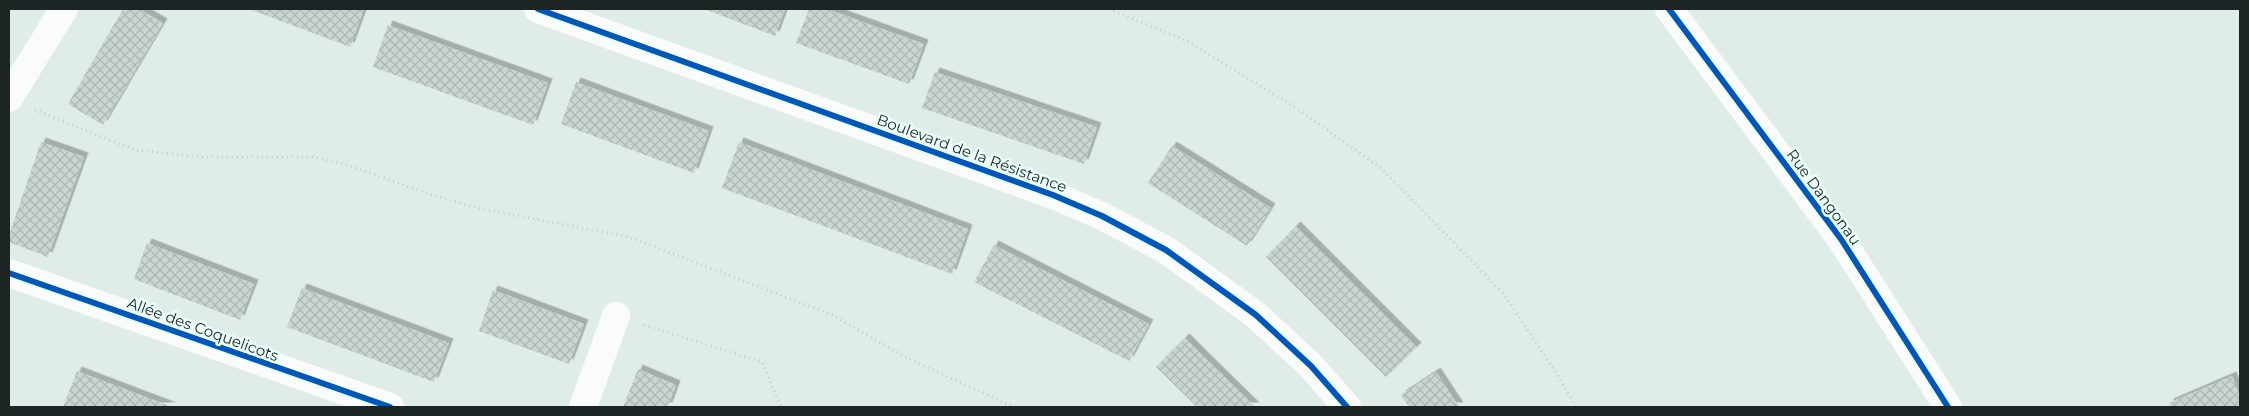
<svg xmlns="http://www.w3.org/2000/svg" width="2249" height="416" viewBox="0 0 2249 416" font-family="Montserrat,sans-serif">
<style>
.building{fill:url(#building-cross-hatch);filter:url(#shadow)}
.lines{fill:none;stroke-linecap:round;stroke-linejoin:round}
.path{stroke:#c8cccc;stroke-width:3;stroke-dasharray:1 4;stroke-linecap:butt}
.minor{stroke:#fafcfc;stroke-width:28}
.cycleway-casing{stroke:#eafef9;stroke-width:9}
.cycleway{stroke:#0057b8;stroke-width:6}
.labels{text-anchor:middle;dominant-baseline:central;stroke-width:5;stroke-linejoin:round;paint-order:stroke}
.street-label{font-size:15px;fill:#1c2523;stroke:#eafef9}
</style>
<defs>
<pattern id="building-cross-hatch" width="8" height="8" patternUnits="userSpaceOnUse" patternTransform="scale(1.25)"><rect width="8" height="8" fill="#cad5d2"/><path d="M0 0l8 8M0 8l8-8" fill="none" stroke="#adb7b4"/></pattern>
<filter id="shadow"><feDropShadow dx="4.5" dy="-4.5" stdDeviation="0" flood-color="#0004"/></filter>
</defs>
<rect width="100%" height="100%" fill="#dfece8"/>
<!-- building -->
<g class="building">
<polygon points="123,9 139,9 163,23 103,125 68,104"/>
<polygon points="249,9 364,9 350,47"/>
<polygon points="704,9 785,9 775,36"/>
<polygon points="809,9 827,9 924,44 909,84 796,43"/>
<polygon points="388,25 548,83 533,125 373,67"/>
<polygon points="935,72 1097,127 1084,164 922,108"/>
<polygon points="576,82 709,131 694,173 561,124"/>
<polygon points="41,142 84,157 48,257 9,242 9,235"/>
<polygon points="739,142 968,229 952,274 722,188"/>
<polygon points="1172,146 1271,208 1247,246 1148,183"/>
<polygon points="1296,226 1417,347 1386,377 1266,257"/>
<polygon points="147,243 254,284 240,320 134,279"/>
<polygon points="994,245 1149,324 1129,361 974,282"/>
<polygon points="302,288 449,343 434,382 287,327"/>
<polygon points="493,290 584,324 569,364 479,331"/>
<polygon points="1185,338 1205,358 1255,407 1197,407 1156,367"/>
<polygon points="638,369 676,385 668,407 623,407"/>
<polygon points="77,371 172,407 63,407"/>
<polygon points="1436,372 1459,407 1409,407 1401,395"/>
<polygon points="2232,376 2240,397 2240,407 2170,407 2169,403"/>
</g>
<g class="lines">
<!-- path -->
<g class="path">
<polyline points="1109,9 1187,41 1293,106 1381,168 1503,293 1560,379 1576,407"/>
<polyline points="35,110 134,150 202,157 314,157 347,165 435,196 483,209 629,237 832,315 909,359 1014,407"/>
<polyline points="644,325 762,362 781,407"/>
</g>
<!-- minor -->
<g class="minor">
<polyline points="538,9 1053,195 1102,216 1166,250 1256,315 1311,366 1347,407"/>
<polyline points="1669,9 1841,239 1948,407"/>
<polyline points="9,98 64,9"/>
<polyline points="9,273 390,407"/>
<polyline points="583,407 616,316"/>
</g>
<defs>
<g id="cycleway">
<polyline points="538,9 1053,195 1102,216 1166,250 1256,315 1311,366 1347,407"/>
<polyline points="1669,9 1841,239 1948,407"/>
<polyline points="9,273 390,407"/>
</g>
</defs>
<!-- cycleway casing -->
<use href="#cycleway" class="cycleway-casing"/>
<!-- cycleway -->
<use href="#cycleway" class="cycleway"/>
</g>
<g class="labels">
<!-- street labels -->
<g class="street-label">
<text transform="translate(972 153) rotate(20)">Boulevard de la Résistance</text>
<text transform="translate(1824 197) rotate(54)">Rue Dangonau</text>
<text transform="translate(203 329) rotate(20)">Allée des Coquelicots</text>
</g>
</g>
<!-- border -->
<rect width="2249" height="416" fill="none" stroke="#1c2523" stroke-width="20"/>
</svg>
